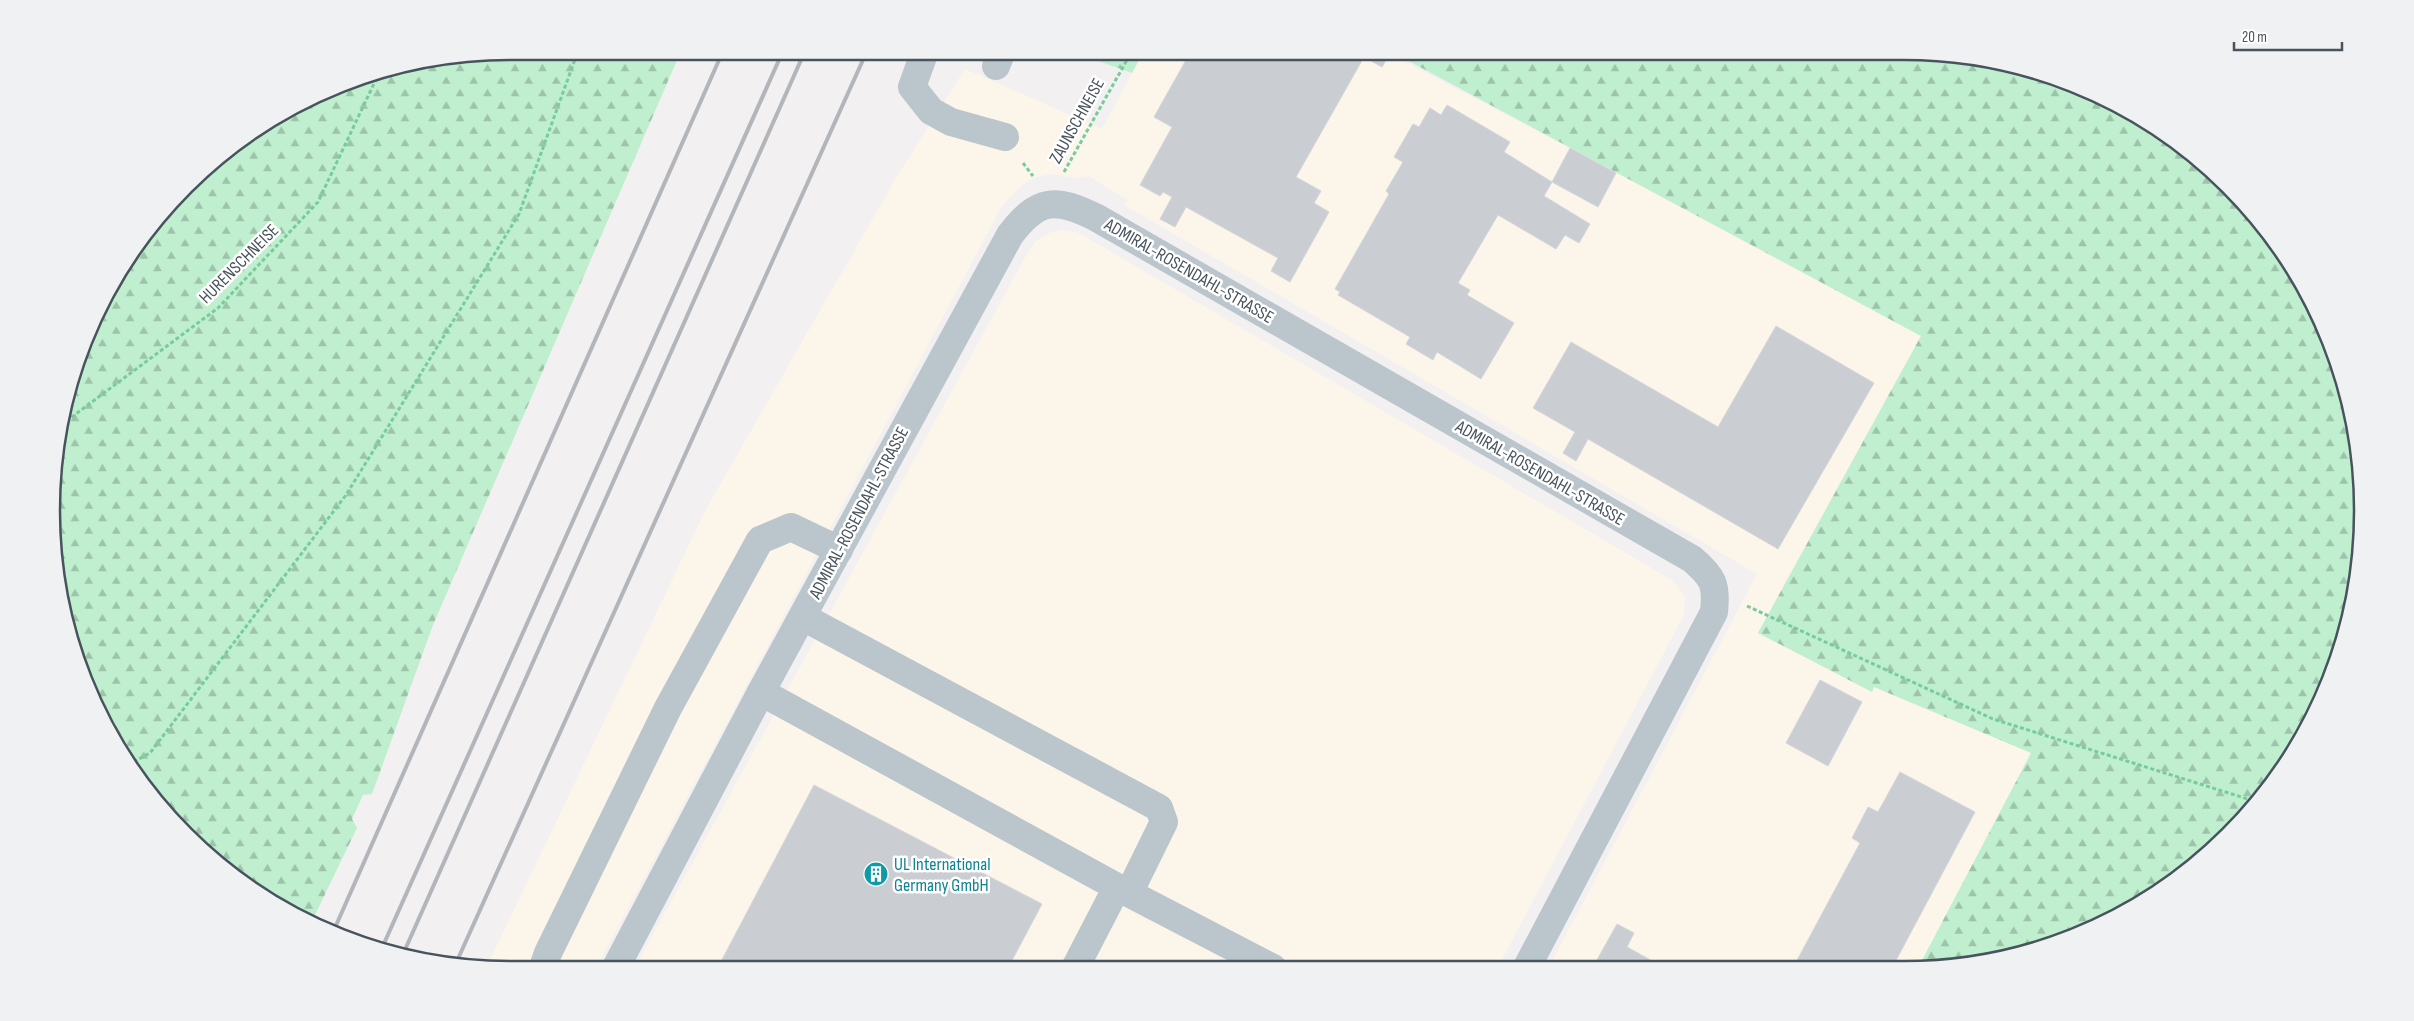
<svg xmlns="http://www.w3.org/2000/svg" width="2414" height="1021" viewBox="0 0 2414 1021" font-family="'Sofia Sans Condensed',sans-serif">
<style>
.commercial{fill:#fcf5ea}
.forest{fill:url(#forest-firs)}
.building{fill:#cacdd2;stroke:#d4d6db}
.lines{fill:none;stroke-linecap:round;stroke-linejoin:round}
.path{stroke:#77cc9c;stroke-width:3;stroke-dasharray:4 2.5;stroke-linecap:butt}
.minor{stroke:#bbc5cc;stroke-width:28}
.rail{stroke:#b2b5ba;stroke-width:4}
.labels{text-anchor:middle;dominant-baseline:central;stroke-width:5;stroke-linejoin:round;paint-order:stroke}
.street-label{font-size:18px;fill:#48545d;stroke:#fff}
.culture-label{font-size:18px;fill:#0d838f;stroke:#fff;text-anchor:start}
.rim{fill:none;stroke:#48545d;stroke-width:2.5}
</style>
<defs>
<pattern id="forest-firs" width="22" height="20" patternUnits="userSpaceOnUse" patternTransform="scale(1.25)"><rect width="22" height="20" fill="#bfefce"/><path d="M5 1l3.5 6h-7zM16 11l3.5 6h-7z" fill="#9dc4aa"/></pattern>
</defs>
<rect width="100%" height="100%" fill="#f2f0f0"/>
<!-- commercial -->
<g class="commercial">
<polygon points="1144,51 1384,51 1570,148 1921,336 1758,632 1872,691 1874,687 2032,753 1919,966 1549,967 1757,574 1124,205 1128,200 1088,176 1077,178 1051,174 1036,177 1022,185 1002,206 595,970 511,970 487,966 706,509 899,173 965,69 1102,129"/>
<polygon points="1063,230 1079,233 1672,580 1685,596 1684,615 1498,967 634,969 1028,252 1036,241 1049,233"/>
</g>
<!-- forest -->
<g class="forest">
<polygon points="511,51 681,51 433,625 372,794 363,795 352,819 357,828 313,919 231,875 128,765 86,686 60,600 55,450 76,363 113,281 208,165 281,113 363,76"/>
<polygon points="1090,51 1144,51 1132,73 1090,58"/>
<polygon points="1390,51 1903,51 2051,76 2133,113 2206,165 2268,231 2315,307 2347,391 2362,480 2359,570 2338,658 2285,766 2206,856 2080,935 1964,966 1919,966 2031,753 1874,687 1872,692 1758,633 1921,336"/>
</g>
<!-- building -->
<g class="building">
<polygon points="1191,51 1384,51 1390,54 1382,67 1364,57 1296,177 1321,191 1314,203 1329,212 1290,282 1271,271 1278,258 1186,207 1175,227 1160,219 1172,197 1163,192 1160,196 1140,185 1172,127 1154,117"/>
<polygon points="1447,105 1510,142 1504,152 1552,182 1544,196 1590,224 1579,243 1565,235 1556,249 1498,215 1458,283 1470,290 1467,295 1514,323 1481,379 1437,352 1433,360 1406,344 1410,337 1338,295 1340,292 1335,289 1389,194 1386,191 1403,162 1394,157 1413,124 1419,127 1430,108 1441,115"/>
<polygon points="1570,148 1616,173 1598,207 1552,182"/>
<polygon points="1776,326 1874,383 1778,549 1588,439 1576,461 1563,453 1575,432 1533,408 1571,342 1718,427"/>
<polygon points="1820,680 1862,702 1828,766 1786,743"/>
<polygon points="1900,772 1975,812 1893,966 1794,966 1860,843 1852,838 1868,807 1878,812"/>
<polygon points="814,785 1042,904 1008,968 717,969"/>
<polygon points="1617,924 1634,933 1627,947 1663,967 1593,967"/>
<polygon points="1145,962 1156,968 1142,968"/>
</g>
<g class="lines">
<!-- path -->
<g class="path">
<polyline points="1023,163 1033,176"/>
<polyline points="1064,172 1132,51"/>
<polyline points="61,425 218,308 318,202 379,73"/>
<polyline points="1747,606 1993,719 2254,801"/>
<polyline points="128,765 150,753 346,495 519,214 578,51"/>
</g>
<!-- minor -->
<g class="minor">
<polyline points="925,51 912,87 931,111 951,122 1005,137"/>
<polyline points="996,66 1002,51"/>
<polyline points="803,617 1159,808 1164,822 1129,893"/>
<polyline points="761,692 1117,887 1273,968"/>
<polyline points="1075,968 1117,887"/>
<path d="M615,969L761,692L1010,235C1038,198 1056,197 1097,218L1692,559C1713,577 1717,584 1714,612L1527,967"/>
<polyline points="542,970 548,953 668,708 760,540 791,527 839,550"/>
</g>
<!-- rail -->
<g class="rail">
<polyline points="334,930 723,51"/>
<polyline points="382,948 783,51"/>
<polyline points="404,952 805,51"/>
<polyline points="457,961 867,51"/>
</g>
</g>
<!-- icons -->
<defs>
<symbol id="building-disc" viewBox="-11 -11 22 22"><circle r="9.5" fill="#0f9aa8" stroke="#fff"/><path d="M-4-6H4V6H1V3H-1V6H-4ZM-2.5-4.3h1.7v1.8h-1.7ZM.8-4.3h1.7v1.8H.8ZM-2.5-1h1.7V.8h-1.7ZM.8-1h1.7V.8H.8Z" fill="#fff"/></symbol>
</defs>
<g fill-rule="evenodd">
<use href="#building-disc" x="862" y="860" width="28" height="28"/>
</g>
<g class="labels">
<!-- street labels -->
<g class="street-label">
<text transform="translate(1077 121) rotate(-61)">ZAUNSCHNEISE</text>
<text transform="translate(239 264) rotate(-45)">HURENSCHNEISE</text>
<text transform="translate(1189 271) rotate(30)">ADMIRAL-ROSENDAHL-STRASSE</text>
<text transform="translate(1540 473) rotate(30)">ADMIRAL-ROSENDAHL-STRASSE</text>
<text transform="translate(859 513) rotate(-62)">ADMIRAL-ROSENDAHL-STRASSE</text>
</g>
<!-- culture labels -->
<g class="culture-label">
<text x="894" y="864">UL International<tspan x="894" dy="21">Germany GmbH</tspan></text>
</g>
</g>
<!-- crop -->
<path d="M0 0H2414V1021H0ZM510 60H1904A450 450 0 0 1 2354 510V511A450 450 0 0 1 1904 961H510A450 450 0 0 1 60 511V510A450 450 0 0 1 510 60Z" fill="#f0f1f2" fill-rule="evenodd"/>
<path class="rim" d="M510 60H1904A450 450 0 0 1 2354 510V511A450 450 0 0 1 1904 961H510A450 450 0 0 1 60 511V510A450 450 0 0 1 510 60Z"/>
<!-- scale -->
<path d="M2234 42v8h108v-8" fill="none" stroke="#48545d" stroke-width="2.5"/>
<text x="2242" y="42" font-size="15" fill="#48545d" stroke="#ffffff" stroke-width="4" paint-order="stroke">20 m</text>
</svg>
